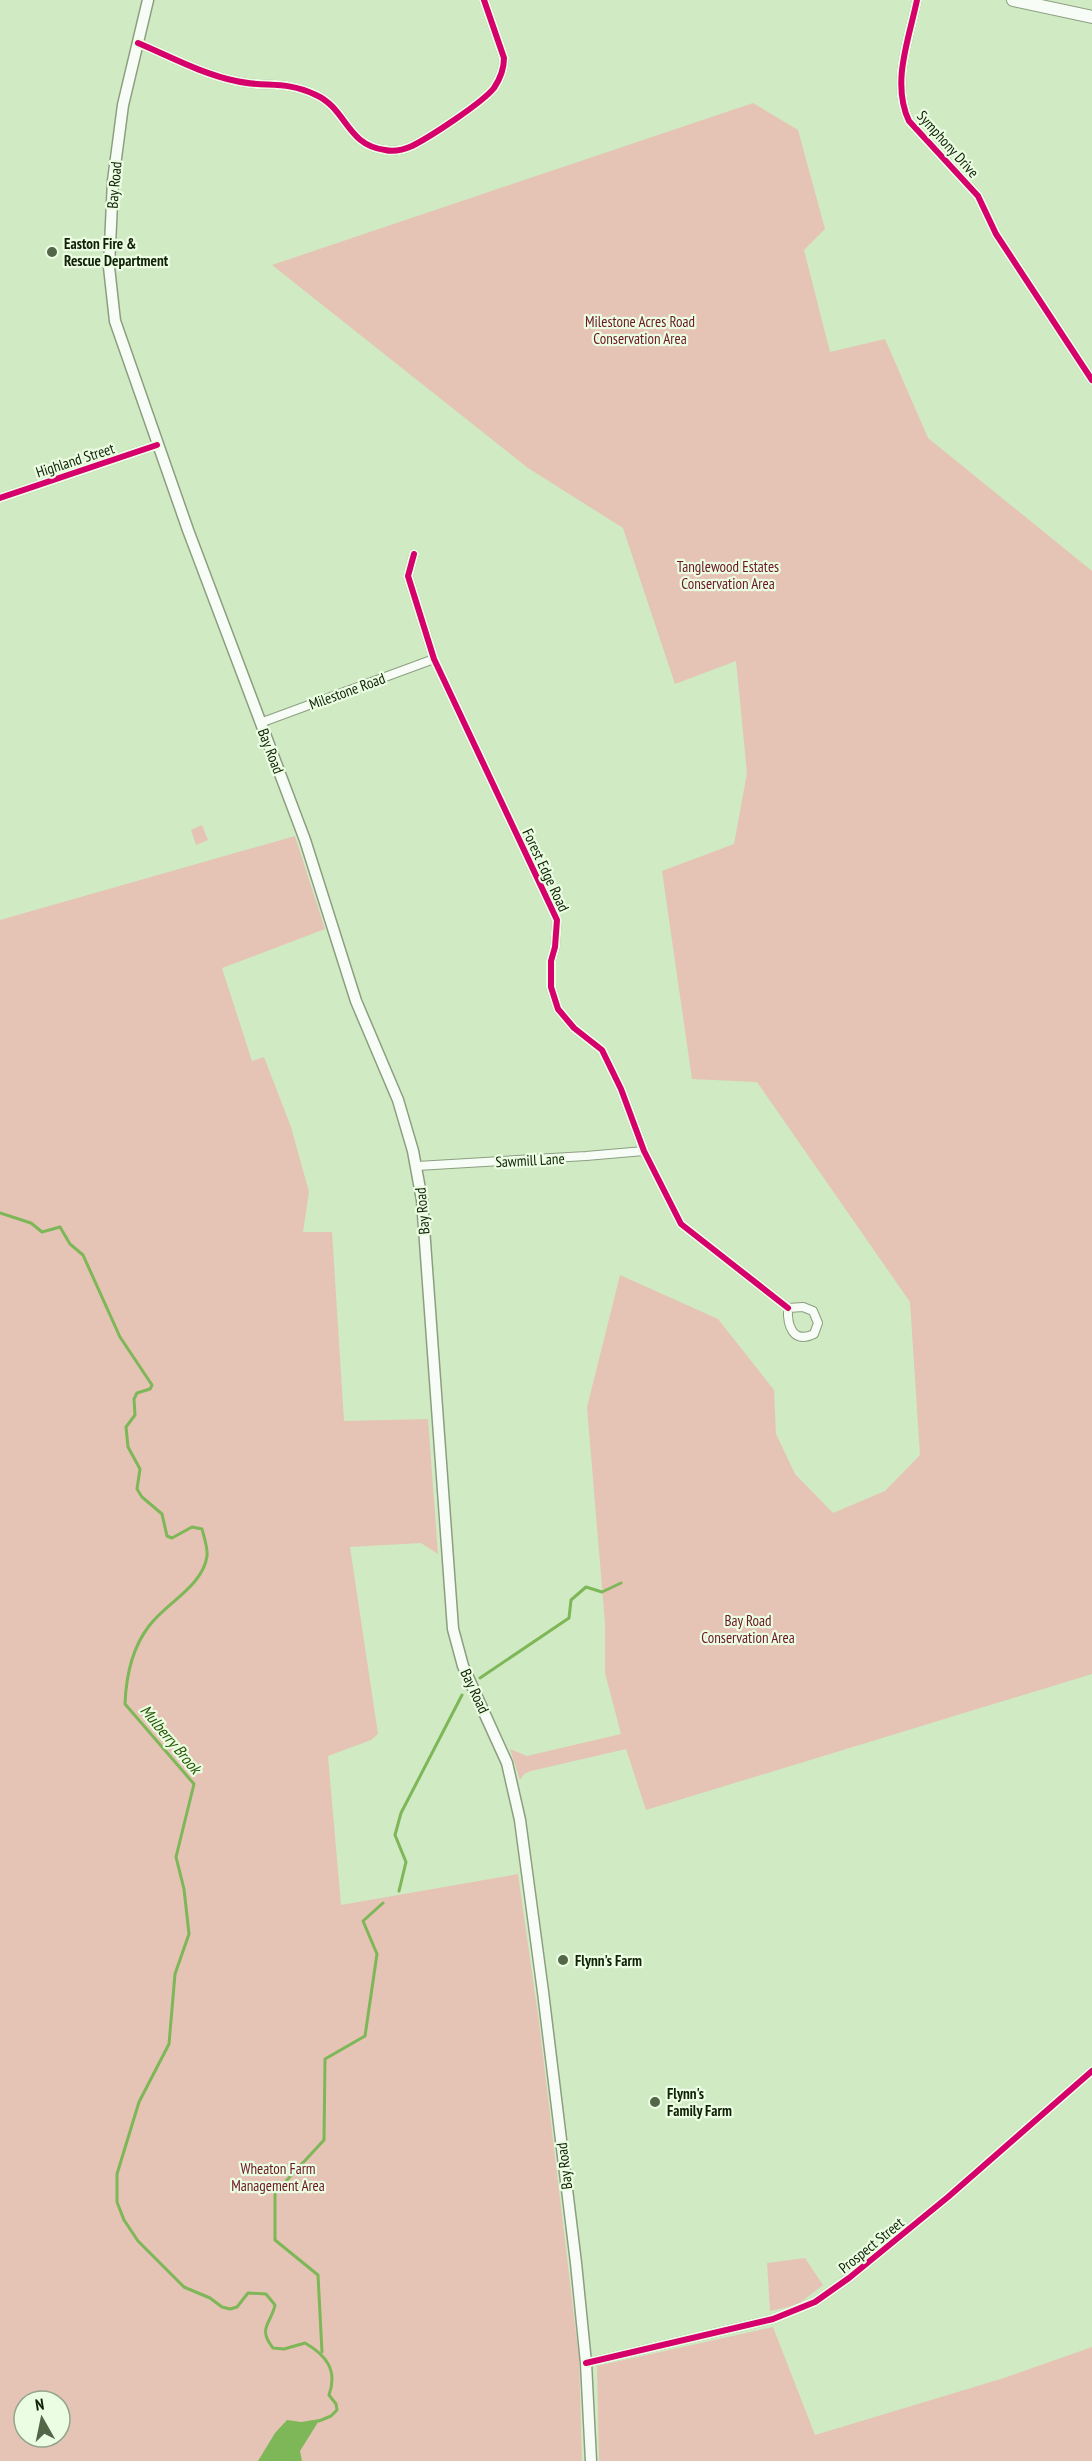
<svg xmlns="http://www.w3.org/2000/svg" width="1092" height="2461" viewBox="0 0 1092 2461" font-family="'PT Sans Narrow',sans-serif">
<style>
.green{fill:#e5c4b5;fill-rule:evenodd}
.water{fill:#7db757}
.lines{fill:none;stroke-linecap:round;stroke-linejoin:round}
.stream{stroke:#7db757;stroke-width:3}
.street-casing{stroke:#8b9f80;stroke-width:10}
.secondary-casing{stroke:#8b9f80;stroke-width:13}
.primary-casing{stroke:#8b9f80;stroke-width:14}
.street{stroke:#f8fcf6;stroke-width:8}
.secondary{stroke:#f8fcf6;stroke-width:10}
.primary{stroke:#f8fcf6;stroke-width:12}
.cycleway-casing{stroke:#ebfde2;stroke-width:10}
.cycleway{stroke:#d6006c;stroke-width:6}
.poi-dot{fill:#536748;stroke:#ebfde2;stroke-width:2}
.labels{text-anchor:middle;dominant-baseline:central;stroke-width:4.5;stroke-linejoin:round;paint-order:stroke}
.street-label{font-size:15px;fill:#102106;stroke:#ebfde2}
.poi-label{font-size:15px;font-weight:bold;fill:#102106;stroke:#ebfde2;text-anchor:start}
.park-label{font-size:15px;fill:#6c1726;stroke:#ebfde2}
.water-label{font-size:16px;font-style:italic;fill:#2a5805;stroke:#ebfde2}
</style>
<rect width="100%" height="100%" fill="#d0eac3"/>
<!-- green -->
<g class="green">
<polygon points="753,103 798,130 825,229 804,250 830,352 885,339 928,438 1092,571 1092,1674 646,1810 626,1749 531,1771 524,1774 520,1780 510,1749 527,1756 621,1734 605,1673 605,1623 587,1407 620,1275 718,1319 774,1390 776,1434 795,1474 833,1513 885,1491 920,1455 910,1302 757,1082 692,1079 662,871 734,844 747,773 736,661 675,684 623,528 528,468 272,265"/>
<polygon points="202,825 208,840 196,845 191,830"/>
<path d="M295,836L325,929L222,968L252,1061L264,1057L291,1127L309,1192L303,1232H332L344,1421L428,1419L438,1554L421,1543L350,1547L378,1734L371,1740L328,1756L341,1905L518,1874L539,2022L579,2358L582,2461H0V920ZM24,2401H60V2437H24Z"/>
<polygon points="805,2258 823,2285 797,2305 770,2311 767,2263"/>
<polygon points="773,2327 815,2435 1004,2378 1092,2347 1092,2461 599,2461 597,2366"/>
</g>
<!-- water -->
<polygon class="water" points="320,2419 300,2451 302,2461 258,2461 275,2433 287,2420 301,2422"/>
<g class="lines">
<!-- stream -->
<g class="stream">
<path d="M0,1213L31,1223L42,1232L60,1227L70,1244L83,1255L120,1337L152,1385L150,1389L137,1393L134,1399L135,1415L126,1427L128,1447L140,1469L137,1489L142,1497L162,1514L167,1536L172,1538L192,1527L202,1529C204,1537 208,1548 207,1556C203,1586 166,1603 149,1626C132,1648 126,1677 125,1704L194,1784L176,1857L184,1889L189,1934L175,1974L169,2044L139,2102L117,2174V2202L124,2220L138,2241L184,2287L210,2298L222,2307L230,2309L237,2307L248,2293L266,2294L275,2305C271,2324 257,2328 273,2348L284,2349L305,2343C326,2355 338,2370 329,2395L336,2404L337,2410L331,2416L319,2421"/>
<polyline points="480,1678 569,1618 571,1600 586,1587 602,1592 621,1583"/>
<polyline points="399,1891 406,1862 395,1835 401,1813 462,1695"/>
<polyline points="322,2352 318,2275 275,2240 275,2193 324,2140 325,2059 365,2036 377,1954 363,1921 383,1903"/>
</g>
<defs>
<g id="street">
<path d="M917,0C909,39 891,83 909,121L978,196L996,234L1092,380"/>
<path d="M138,43C169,56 202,74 236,81C266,88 285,80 316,95C347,109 346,145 385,150C394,152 403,150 412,146C430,137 482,103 494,88C500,79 504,69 504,58L484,0"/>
<polyline points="0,498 157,445"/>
<polyline points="414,554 408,576 434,659 557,920 555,947 551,961 551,987 558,1009 574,1028 602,1050 621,1089 644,1151 681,1224 788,1308"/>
<polyline points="260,723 434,659"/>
<polyline points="417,1166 586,1156 644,1151"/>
<path d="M803,1307L813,1311L818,1323L814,1334C793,1344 787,1326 788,1308Z"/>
<polyline points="586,2363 773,2319 815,2302 849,2278 948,2197 1092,2071"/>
</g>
<polyline id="secondary" points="148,0 123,105 113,181 109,267 115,321 188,530 305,840 356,1001 398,1100 413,1151 422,1200 453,1629 463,1666 507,1763 520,1820 543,1992 576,2263 586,2363 591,2461"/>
<polyline id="primary" points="1013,0 1092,17"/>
</defs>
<!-- street casing -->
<use href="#street" class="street-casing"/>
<!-- secondary casing -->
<use href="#secondary" class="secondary-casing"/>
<!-- primary casing -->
<use href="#primary" class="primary-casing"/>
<!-- street -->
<use href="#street" class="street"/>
<!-- secondary -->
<use href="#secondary" class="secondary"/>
<!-- primary -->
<use href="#primary" class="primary"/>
<defs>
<g id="cycleway">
<path d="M917,0C909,39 891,83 909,121L978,196L996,234L1092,380"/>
<path d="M138,43C169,56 202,74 236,81C266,88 285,80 316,95C347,109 346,145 385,150C394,152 403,150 412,146C430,137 482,103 494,88C500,79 504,69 504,58L484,0"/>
<polyline points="0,498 157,445"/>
<polyline points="414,554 408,576 434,659 557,920 555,947 551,961 551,987 558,1009 574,1028 602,1050 621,1089 644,1151 681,1224 788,1308"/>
<polyline points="586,2363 773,2319 815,2302 849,2278 948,2197 1092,2071"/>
</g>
</defs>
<!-- cycleway casing -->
<use href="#cycleway" class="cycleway-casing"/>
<!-- cycleway -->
<use href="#cycleway" class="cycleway"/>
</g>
<!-- markers -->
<g class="poi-dot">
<circle cx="52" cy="252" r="6"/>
<circle cx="563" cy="1960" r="6"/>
<circle cx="655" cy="2102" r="6"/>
</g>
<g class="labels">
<!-- street labels -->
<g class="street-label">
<text transform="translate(948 144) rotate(48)">Symphony Drive</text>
<text transform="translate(114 185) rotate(-85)">Bay Road</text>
<text transform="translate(75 460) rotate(-18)">Highland Street</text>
<text transform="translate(347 691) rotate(-20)">Milestone Road</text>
<text transform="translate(271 751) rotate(69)">Bay Road</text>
<text transform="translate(546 870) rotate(65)">Forest Edge Road</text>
<text transform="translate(530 1160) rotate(-3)">Sawmill Lane</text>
<text transform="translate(422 1211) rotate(-95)">Bay Road</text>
<text transform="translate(475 1691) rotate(65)">Bay Road</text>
<text transform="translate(564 2166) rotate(-97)">Bay Road</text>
<text transform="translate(871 2245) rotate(-39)">Prospect Street</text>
</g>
<!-- poi labels -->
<g class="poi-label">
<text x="64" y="243">Easton Fire &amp;<tspan x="64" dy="17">Rescue Department</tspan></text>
<text x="575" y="1960">Flynn's Farm</text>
<text x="667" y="2093">Flynn's<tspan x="667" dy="17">Family Farm</tspan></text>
</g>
<!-- park labels -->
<g class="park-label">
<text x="640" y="321">Milestone Acres Road<tspan x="640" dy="17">Conservation Area</tspan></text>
<text x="728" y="566">Tanglewood Estates<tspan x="728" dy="17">Conservation Area</tspan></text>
<text x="748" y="1620">Bay Road<tspan x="748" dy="17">Conservation Area</tspan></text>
<text x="278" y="2168">Wheaton Farm<tspan x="278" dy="17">Management Area</tspan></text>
</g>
<!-- water labels -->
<g class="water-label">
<text transform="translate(171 1739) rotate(50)">Mulberry Brook</text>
</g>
</g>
<!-- north arrow -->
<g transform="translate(42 2419) rotate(351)"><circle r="28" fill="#ebfde2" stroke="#93a58a" stroke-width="1.5"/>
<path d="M0-4.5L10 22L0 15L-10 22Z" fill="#536748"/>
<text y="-9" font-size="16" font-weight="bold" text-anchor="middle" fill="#102106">N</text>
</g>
</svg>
